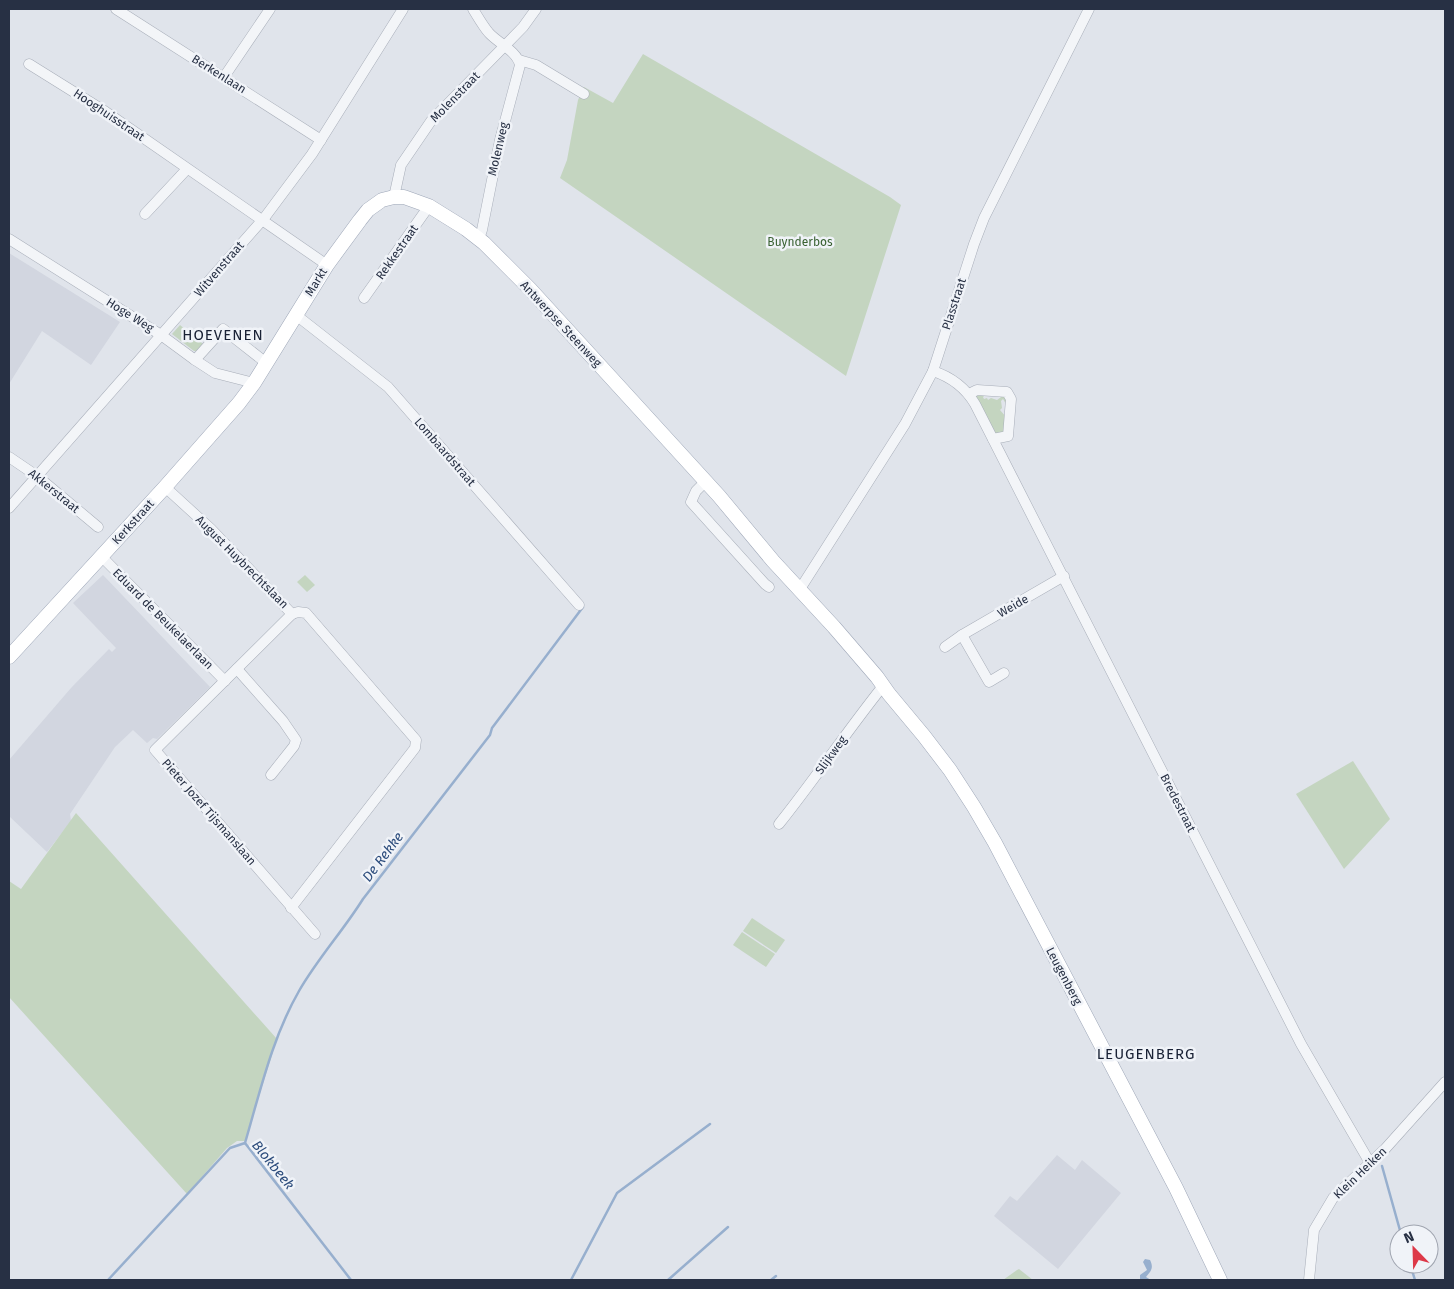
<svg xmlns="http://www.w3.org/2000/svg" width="1454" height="1289" viewBox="0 0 1454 1289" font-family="'Fira Sans',sans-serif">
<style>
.built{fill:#d2d6e0}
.green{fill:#c4d5c0}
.water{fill:#97afce}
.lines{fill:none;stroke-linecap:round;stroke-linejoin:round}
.stream{stroke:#97afce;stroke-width:2.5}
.minor-casing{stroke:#a8aeb9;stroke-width:11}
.major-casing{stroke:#9ea7b8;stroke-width:15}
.minor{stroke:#f3f5f8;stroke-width:10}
.major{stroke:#fff;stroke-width:14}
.labels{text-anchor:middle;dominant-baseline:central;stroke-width:5;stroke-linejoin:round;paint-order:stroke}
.street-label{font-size:12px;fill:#273044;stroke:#f0f3f8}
.park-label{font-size:12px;fill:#396132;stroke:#f0f3f8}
.water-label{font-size:14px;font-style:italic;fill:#2c4c7c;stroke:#f0f3f8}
.quarter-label{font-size:15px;letter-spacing:1px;fill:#192135;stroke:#f0f3f8}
</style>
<rect width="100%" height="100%" fill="#e0e4eb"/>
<!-- built -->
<g class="built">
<polygon points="9,253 120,322 91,365 42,331 9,384"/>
<polygon points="103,575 210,687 157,739 153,738 147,743 133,730 115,747 70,814 71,821 47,852 9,816 9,760 71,688 109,649 112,652 116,648 73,603"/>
<polygon points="1057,1155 1075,1170 1082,1160 1121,1193 1058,1269 994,1216 1010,1196 1017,1201"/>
</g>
<!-- green -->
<g class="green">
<polygon points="643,54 890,197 901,205 846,376 560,178 567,160 578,100 584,87 613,103"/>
<polygon points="180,325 203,344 197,351 194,351 172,334"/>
<polygon points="986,394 983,397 984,399 987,398 988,400 991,398 997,400 1004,395 1007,399 1006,404 1003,399 1001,401 1002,408 1000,410 1006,417 1005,431 1002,434 996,434 976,396 977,395"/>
<polygon points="305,575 315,585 307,592 297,582"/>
<polygon points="1353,761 1390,819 1344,869 1296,794"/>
<polygon points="76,813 277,1039 245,1141 237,1141 227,1148 187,1194 9,997 9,881 21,889"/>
<polygon points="752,918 785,940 776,953 743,931"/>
<polygon points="742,932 775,954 766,967 733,945"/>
<polygon points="1019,1269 1033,1280 1003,1280 1017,1270"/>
</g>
<!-- water -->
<path class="water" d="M1145,1259L1150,1260C1154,1268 1151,1271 1146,1277L1151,1280H1140V1275L1147,1270L1143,1262Z"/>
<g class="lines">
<!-- stream -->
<g class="stream">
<path d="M245,1143C260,1092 272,1038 299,991C318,958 343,931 363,899L490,735L492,728L583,607"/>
<polyline points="1382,1166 1401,1234"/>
<polyline points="1410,1264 1415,1280"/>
<polyline points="108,1280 230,1148 245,1143 351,1280"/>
<polyline points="571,1280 617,1193 710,1124"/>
<polyline points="668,1280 728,1227"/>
<polyline points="771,1280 776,1276"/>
</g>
<defs>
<g id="minor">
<polyline points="116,9 321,140"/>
<path d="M473,9C478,17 483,26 489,33C498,43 517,51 520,65L500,140L482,230L479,239"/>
<polyline points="519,60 536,65 584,94"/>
<polyline points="29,64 106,112 327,265"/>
<polyline points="224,77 270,9"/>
<polyline points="394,197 401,165 431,121 523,27 536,9"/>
<polyline points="145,214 187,169"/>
<polyline points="9,239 161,335 195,360 215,373 254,383"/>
<polyline points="364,298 429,206"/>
<polyline points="296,315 388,387 579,605"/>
<polyline points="195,360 223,329 265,362"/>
<path d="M933,371C951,377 965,387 975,404L1301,1044L1370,1163"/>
<polyline points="969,394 977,390 1007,392 1011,399 1008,436 993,439"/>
<polyline points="9,457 37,476 98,527"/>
<polyline points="705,482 696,491 691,502 765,584 769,587"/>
<polyline points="165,487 211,529 292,614"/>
<polyline points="9,508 265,217 312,154 403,9"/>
<polyline points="102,557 225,681"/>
<polyline points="800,589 905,424 933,371 974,244 984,218 1089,9"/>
<polyline points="292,614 155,750 315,934"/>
<polyline points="962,635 989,682 1004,673"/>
<polyline points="945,647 962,635 1064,576"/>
<polyline points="237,669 283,721 296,740 294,746 271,775"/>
<path d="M779,824C815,779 847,731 883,686"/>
<polyline points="291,908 415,748 416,740 306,613 298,612 292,614"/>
<polyline points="1309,1280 1314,1230 1333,1198 1385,1149 1445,1082"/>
</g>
<polyline id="major" points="9,657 165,487 239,403 254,383 327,265 360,220 368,210 382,200 394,197 404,197 429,206 466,229 484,243 530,289 719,496 773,561 834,627 877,677 889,694 924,736 950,770 974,807 995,843 1176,1188 1220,1280"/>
</defs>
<!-- minor casing -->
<use href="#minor" class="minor-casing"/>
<!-- major casing -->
<use href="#major" class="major-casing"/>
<!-- minor -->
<use href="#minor" class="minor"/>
<!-- major -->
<use href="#major" class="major"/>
</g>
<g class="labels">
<!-- street labels -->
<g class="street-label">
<text transform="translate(219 74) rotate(32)">Berkenlaan</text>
<text transform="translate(455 97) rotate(-46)">Molenstraat</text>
<text transform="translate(109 115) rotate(34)">Hooghuisstraat</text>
<text transform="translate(498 149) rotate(-77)">Molenweg</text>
<text transform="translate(397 252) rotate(-55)">Rekkestraat</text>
<text transform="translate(219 269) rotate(-49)">Witvenstraat</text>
<text transform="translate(316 282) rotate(-58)">Markt</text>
<text transform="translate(954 304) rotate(-72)">Plasstraat</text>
<text transform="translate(130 315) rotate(32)">Hoge Weg</text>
<text transform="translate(561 324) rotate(47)">Antwerpse Steenweg</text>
<text transform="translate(445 452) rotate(49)">Lombaardstraat</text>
<text transform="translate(54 491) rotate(39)">Akkerstraat</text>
<text transform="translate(133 522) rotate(-48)">Kerkstraat</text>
<text transform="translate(242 562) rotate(45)">August Huybrechtslaan</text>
<text transform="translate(1013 606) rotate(-30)">Weide</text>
<text transform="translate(163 619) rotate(45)">Eduard de Beukelaerlaan</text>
<text transform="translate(831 755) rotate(-54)">Slijkweg</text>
<text transform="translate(1178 803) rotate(63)">Bredestraat</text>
<text transform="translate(209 812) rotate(49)">Pieter Jozef Tijsmanslaan</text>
<text transform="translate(1064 976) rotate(62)">Leugenberg</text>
<text transform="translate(1360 1173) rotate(-44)">Klein Heiken</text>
</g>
<!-- park labels -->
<g class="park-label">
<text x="800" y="242">Buynderbos</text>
</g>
<!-- water labels -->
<g class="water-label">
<text transform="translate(383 857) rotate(-53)">De Rekke</text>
<text transform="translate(273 1165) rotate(51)">Blokbeek</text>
</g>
<!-- quarter labels -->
<g class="quarter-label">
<text x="223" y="335">HOEVENEN</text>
<text x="1146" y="1054">LEUGENBERG</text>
</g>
</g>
<!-- border -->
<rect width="1454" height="1289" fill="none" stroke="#273044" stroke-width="20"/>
<!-- north arrow -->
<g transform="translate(1414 1249) rotate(337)"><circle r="24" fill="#f0f3f8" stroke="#a0a5b0"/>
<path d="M0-4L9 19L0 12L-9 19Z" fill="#dd3848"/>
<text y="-8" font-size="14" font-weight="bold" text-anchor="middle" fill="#273044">N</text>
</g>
</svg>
